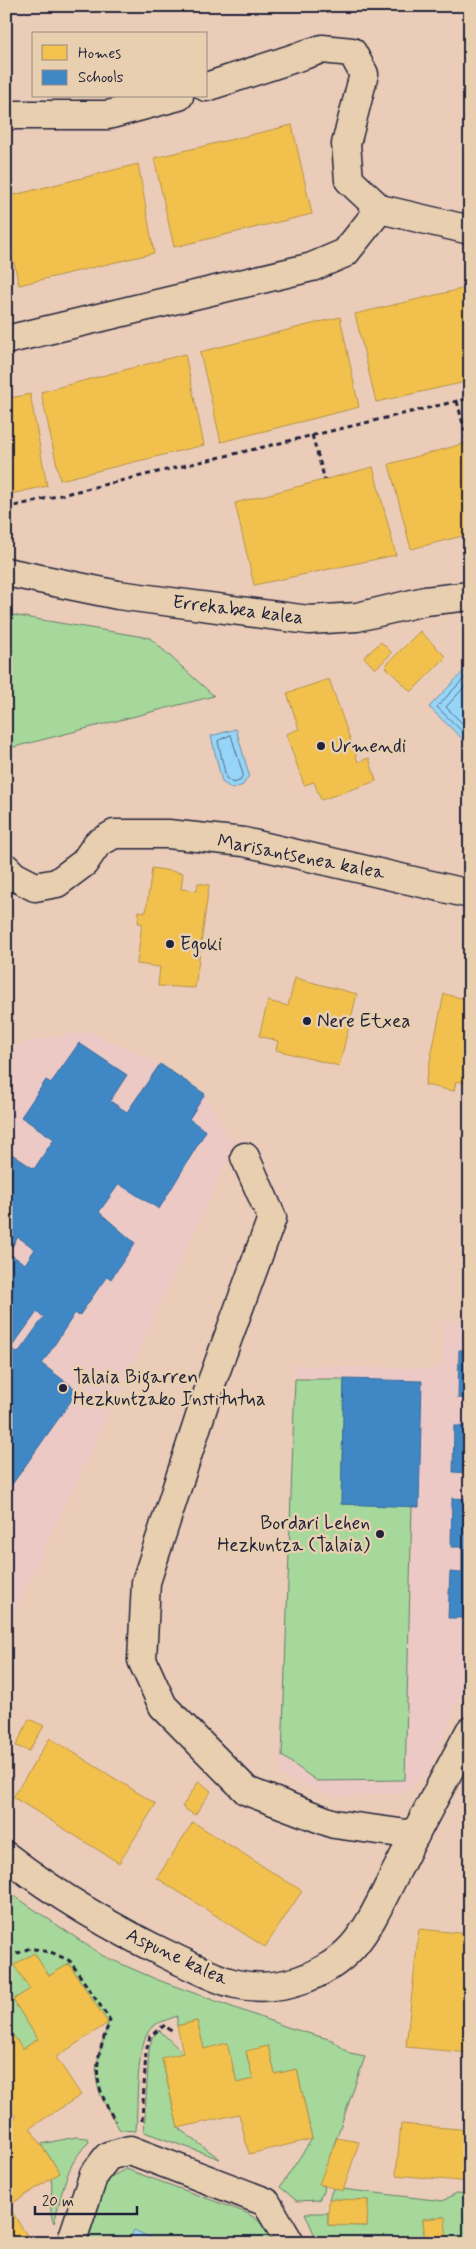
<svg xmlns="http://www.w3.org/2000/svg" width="476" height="2249" viewBox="0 0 476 2249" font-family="Mynerve,sans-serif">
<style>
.built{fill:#edc9c5}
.green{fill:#a5d89a;stroke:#647d6a}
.water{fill:#96d5f7;stroke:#688dac}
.homes{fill:#f2c14e;stroke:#b49148}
.schools{fill:#3f88c5;stroke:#36699c;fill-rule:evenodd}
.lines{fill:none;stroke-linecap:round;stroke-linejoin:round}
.shore{stroke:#506a86;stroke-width:1}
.minor-casing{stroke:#22223b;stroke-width:31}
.path{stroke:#22223b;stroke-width:3;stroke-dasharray:5 4;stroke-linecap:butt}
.minor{stroke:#e7cfaf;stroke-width:28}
.poi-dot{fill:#22223b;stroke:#e7cfaf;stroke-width:2}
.labels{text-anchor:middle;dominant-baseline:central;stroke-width:5;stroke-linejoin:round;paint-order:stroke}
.street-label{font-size:19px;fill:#22223b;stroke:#e7cfaf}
.poi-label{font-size:19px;fill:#22223b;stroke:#e7cfaf;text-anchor:start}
</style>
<rect width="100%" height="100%" fill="#eaccb9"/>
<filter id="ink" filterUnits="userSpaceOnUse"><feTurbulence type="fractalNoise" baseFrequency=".02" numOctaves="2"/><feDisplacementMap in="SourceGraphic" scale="10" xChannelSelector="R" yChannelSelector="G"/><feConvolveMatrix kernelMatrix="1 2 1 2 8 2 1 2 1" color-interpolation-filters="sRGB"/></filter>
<g filter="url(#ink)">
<!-- built -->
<g class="built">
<polygon points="87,1031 160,1064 205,1094 234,1147 6,1630 6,1046"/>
<polygon points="444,1322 470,1322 470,1688 455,1706 430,1771 404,1794 332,1796 280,1775 295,1380 293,1365 442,1369"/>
</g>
<!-- green -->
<g class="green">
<polygon points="6,614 150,638 214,696 6,749"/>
<polygon points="295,1379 344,1379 341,1504 412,1506 405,1780 317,1781 282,1756"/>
<path d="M10,1893L103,1956L158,1980L287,2027L332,2040L350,2054L365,2057L320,2184L325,2187L319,2200L297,2201L280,2187L312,2139L297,2069L275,2074L268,2046L246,2052L253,2079L237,2083L227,2044L204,2049L197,2021L177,2026V2016C170,2019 158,2022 152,2027C135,2043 138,2107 136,2131L120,2130C109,2111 92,2088 97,2065C99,2051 104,2037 108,2023L69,1964L49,1976L34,1953L15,1965L30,1989L13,2000L38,2039L23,2049L6,2026V1901Z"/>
<polygon points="159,2030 183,2053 162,2059 178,2128 220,2159 144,2132 149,2050 152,2038"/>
<path d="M76,2137L88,2138L89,2142C65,2165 63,2191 54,2223C47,2209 54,2193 51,2178L60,2173L41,2144Z"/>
<polygon points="126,2169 247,2213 259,2221 275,2243 87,2243 108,2178"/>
<polygon points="333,2188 443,2201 456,2193 470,2194 470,2242 447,2243 444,2217 423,2219 425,2243 318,2243 305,2213 328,2213 328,2225 367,2226 368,2200 329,2199"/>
</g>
<!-- water -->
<g class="water">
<polygon points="470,665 470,746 429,707"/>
<polygon points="236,729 249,775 243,785 232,789 222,782 211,736"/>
<polygon points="134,2230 162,2243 128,2243"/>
</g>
<!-- homes -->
<g class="homes">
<polygon points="292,125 312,214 174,247 154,158"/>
<polygon points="138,164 154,253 19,285 6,227 6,197"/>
<polygon points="470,287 470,381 376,402 355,314"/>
<polygon points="340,317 359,407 221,442 200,352"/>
<polygon points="185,354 204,445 60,480 41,392"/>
<polygon points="30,394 47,486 6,495 6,399"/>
<polygon points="470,442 470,534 411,549 389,464"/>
<polygon points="373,467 396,555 254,585 235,503"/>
<polygon points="420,631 446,657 411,692 385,666"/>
<polygon points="381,642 392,653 375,669 364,657"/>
<polygon points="329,679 358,762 369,758 376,781 321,800 314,782 304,785 286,734 299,729 287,693"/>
<polygon points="152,868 183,873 181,889 197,891 198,883 209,885 195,988 158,986 160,967 137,964 142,923 138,923 139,911 146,912"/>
<polygon points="295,978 357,994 339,1066 276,1050 278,1041 259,1036 268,1001 288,1006"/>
<polygon points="444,994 470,1000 470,1084 456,1081 454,1091 425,1085"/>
<polygon points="29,1719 44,1726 29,1751 16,1746"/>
<polygon points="50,1738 156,1804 119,1863 13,1797"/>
<polygon points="199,1781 211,1791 195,1815 182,1807"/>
<polygon points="193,1822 302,1891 265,1947 157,1878"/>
<polygon points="419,1929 470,1934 470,2053 406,2047"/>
<polygon points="34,1953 49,1976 69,1964 108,2023 56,2057 81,2095 30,2128 60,2173 8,2206 32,2243 6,2243 6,2123 16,2117 6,2103 6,2026 23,2049 38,2039 13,2000 30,1989 14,1965"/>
<polygon points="197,2021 204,2049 227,2043 237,2083 253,2079 246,2051 268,2046 275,2074 297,2069 312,2139 249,2154 239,2114 178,2128 162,2058 183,2053 177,2026"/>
<polygon points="401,2124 470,2130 470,2182 396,2175"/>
<polygon points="337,2138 359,2142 343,2191 319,2184"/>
<polygon points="329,2199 368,2200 367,2226 328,2225"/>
<polygon points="445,2217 447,2243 425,2243 423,2219"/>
</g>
<!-- schools -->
<g class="schools">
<path d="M79,1043L127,1075L110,1101L127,1112L160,1064L205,1094L189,1119L206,1131L159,1209L119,1184L99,1212L135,1243L111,1279L107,1276L79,1316L75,1313L42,1364L78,1391L6,1493V1150L34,1169L54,1139L21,1117L46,1080L51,1083ZM18,1237L35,1249L25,1264L8,1253ZM37,1312L44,1317L18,1353L11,1348Z"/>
<polygon points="459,1350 470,1350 470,1473 453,1472 454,1426 468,1426 469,1399 458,1398"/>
<polygon points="344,1379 422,1381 419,1507 341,1504"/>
<polygon points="452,1498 470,1499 470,1618 448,1618 450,1572 462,1573 462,1547 451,1547"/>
</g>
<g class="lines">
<!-- shore -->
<g class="shore">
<polyline points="470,672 437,707 470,739"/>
<polyline points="470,681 446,707 470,731"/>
<polygon points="231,735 243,774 240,781 233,783 226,778 218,741"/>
</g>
<defs>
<g id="minor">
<polyline points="206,87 322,49 352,52 364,74 346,144 349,180 380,209 470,230"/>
<polyline points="6,115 108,115 179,96"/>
<polyline points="6,340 312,267 345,253 380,209"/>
<polyline points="6,572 118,595 309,620 357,617 425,601 470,596"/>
<polyline points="6,868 14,876 35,887 57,883 84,863 97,844 114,834 168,834 244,842 470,894"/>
<polyline points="245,1157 272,1218 207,1395 146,1582 142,1660 163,1706 247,1791 334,1824 415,1835"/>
<path d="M6,1856C59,1897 113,1929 174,1958C194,1967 214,1979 236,1984C278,1993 324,1978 353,1946C372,1924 384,1894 398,1868C421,1822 446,1776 470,1731"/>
<polyline points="71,2243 94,2174 108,2156 130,2150 266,2202 290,2243"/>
</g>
</defs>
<!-- minor casing -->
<use href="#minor" class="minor-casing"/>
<!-- path -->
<g class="path">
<polyline points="457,401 468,443"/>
<polyline points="312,435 325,480"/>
<polyline points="6,508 470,398"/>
<path d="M6,1967L11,1956L30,1948L53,1953L70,1961L110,2020C94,2065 91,2079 115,2121"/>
<polyline points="142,2121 146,2052 150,2036 165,2025 173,2033"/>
</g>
<!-- minor -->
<use href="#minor" class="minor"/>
</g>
</g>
<!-- markers -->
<g class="poi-dot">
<circle cx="321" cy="746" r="5"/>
<circle cx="170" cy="944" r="5"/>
<circle cx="307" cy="1021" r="5"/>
<circle cx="63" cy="1388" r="5"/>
<circle cx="380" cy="1534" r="5"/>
</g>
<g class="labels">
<!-- street labels -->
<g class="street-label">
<text transform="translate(238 610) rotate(7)">Errekabea kalea</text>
<text transform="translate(301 857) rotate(11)">Marisantsenea kalea</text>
<text transform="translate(177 1957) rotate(25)">Aspune kalea</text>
</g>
<!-- poi labels -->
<g class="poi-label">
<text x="331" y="746">Urmendi</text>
<text x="180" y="944">Egoki</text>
<text x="317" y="1021">Nere Etxea</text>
<text x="73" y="1377">Talaia Bigarren<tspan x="73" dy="22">Hezkuntzako Institutua</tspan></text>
<text x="370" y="1523" text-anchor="end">Bordari Lehen<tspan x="370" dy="22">Hezkuntza (Talaia)</tspan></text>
</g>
</g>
<!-- margin -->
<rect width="476" height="2249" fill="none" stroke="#e7cfaf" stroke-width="25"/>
<rect x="12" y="12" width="451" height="2224" fill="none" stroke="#22223b" stroke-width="2" filter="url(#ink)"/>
<!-- legend -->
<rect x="32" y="32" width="175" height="65" fill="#e7cfaf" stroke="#988a81"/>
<rect x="42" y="45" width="25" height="15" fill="#f2c14e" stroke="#988a81"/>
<text x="78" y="58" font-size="15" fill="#22223b">Homes</text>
<rect x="42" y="70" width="25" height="15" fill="#3f88c5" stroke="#988a81"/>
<text x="78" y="82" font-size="15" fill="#22223b">Schools</text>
<!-- scale -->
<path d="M35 2206v8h102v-8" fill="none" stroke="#22223b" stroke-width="2.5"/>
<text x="42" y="2206" font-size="15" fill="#22223b" stroke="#e7cfaf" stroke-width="4" paint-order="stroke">20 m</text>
</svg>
